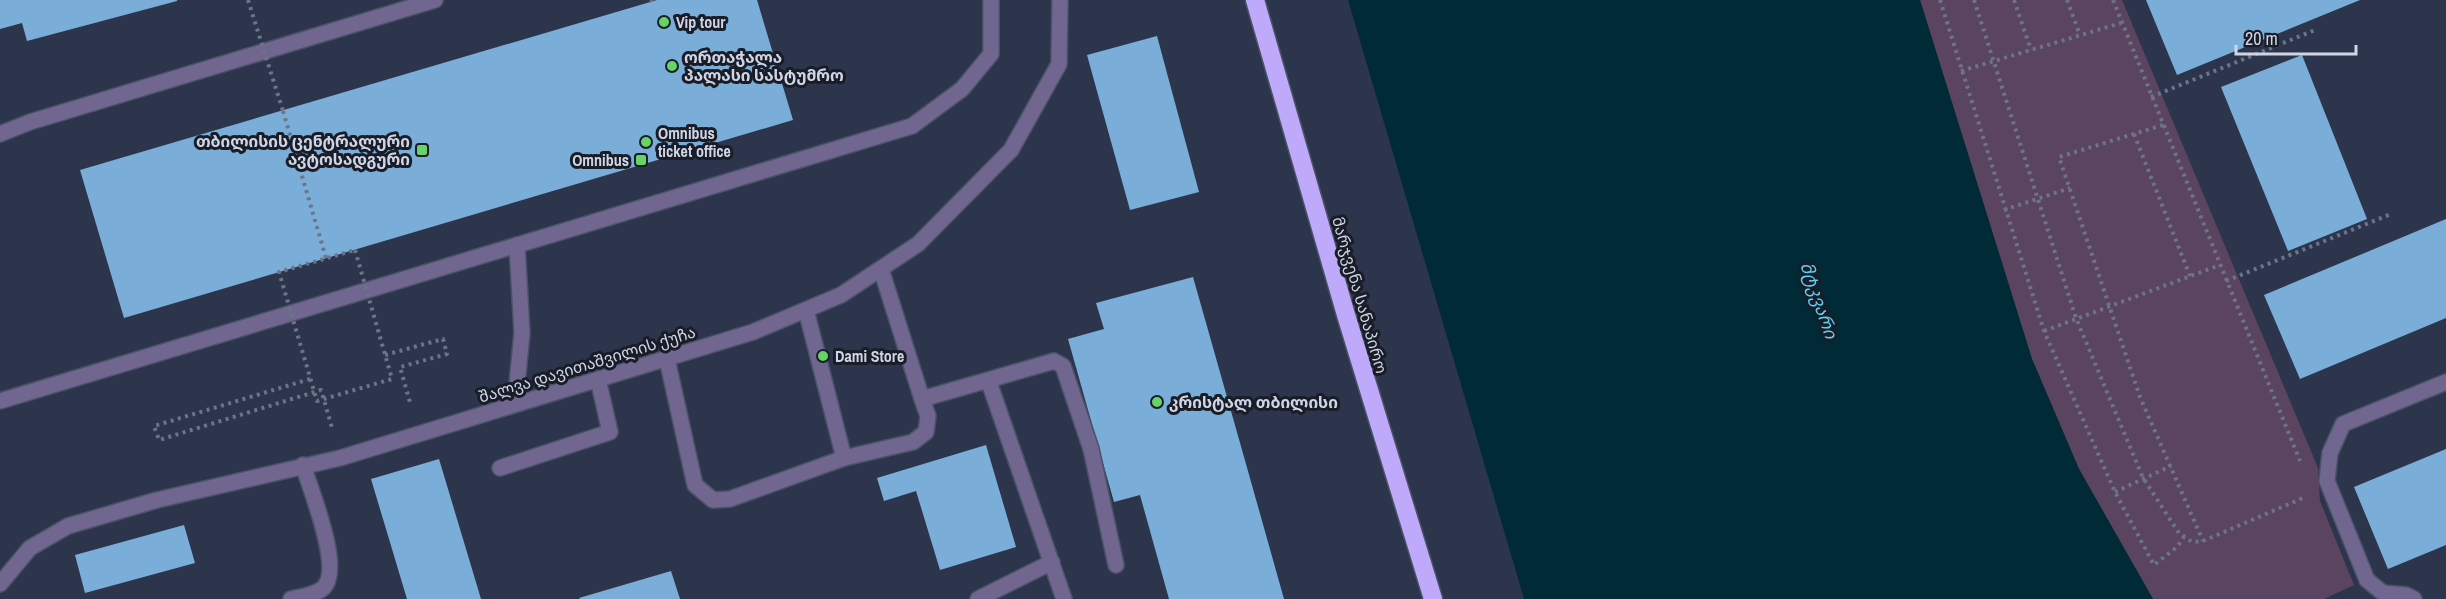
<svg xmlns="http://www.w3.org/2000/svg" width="2446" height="599" viewBox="0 0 2446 599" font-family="'Archivo Narrow','Noto Sans Georgian',sans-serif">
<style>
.green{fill:#5b4460}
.water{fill:#002b36}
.building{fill:#7aaed9}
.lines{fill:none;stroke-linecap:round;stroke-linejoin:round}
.minor-casing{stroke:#4a5268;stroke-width:18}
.highway-casing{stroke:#4a5268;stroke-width:21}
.path{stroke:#6d7488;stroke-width:4;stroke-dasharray:3 4.5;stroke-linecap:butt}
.minor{stroke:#70668f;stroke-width:15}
.highway{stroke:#bea9fa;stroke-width:18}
.path-bridge{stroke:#6d7488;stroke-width:4;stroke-dasharray:3 4.5;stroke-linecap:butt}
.poi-dot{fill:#67d466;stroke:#191d28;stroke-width:2}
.labels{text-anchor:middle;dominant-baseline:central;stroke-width:6;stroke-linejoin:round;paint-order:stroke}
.poi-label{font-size:16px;font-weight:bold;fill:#d0d5e5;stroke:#191d28;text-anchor:start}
.street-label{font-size:16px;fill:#d0d5e5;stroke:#191d28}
.water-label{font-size:18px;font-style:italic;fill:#5dd1f2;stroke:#191d28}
</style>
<rect width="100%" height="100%" fill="#2d354d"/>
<!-- green -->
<polygon class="green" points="1920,0 2122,0 2318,468 2320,501 2354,585 2324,599 2153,599 2079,469 2032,359"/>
<!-- water -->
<polygon class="water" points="1348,0 1920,0 2032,359 2079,469 2153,599 1524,599"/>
<!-- building -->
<g class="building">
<polygon points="0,0 177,0 177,1 27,41 22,23 0,29"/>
<polygon points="657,0 757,0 793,120 124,318 80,170"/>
<polygon points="2146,0 2360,0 2177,75"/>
<polygon points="1157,36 1199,192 1130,210 1087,55"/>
<polygon points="2302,55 2367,219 2288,251 2221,87"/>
<polygon points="2446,219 2446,318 2300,379 2264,295"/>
<polygon points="1193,277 1246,464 1284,599 1169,599 1140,495 1114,502 1068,339 1104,329 1096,303"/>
<polygon points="986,445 1016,547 940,570 916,491 884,501 877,478"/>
<polygon points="2446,449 2446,545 2388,569 2354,487"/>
<polygon points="439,459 481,599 407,599 371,479"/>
<polygon points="184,525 195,563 85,593 75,555"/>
<polygon points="671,571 680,599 580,599 579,598"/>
</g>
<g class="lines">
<defs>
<g id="minor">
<polyline points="0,134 30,122 435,0"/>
<polyline points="881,269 922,399 1054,361 1063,366 1091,449 1116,565"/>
<polyline points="806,310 844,458"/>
<polyline points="667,359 695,485 713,500 730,499 844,458 913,442 926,432 928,416 922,399"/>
<polyline points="989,382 1064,599"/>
<polyline points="0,401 912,126 962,89 991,54 991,0"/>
<polyline points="515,404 522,333 517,245"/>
<polyline points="500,468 610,432 598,379"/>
<polyline points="0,584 30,548 68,526 157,500 340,458 753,332 841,295 918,244 1011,150 1059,64 1060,0"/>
<path d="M291,599C301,597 314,595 322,589C345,572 310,489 303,465"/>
<polyline points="978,599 1052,562"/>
<polyline points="2414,599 2406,595 2383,593 2367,580 2327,481 2330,453 2343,424 2446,382"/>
</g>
<polyline id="highway" points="1255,0 1346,315 1433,599"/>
</defs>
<!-- minor casing -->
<use href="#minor" class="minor-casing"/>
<!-- highway casing -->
<use href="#highway" class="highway-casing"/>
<!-- path -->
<g class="path">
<polyline points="651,0 652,2"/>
<polyline points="1940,0 2044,331 2115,492 2154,565 2177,547 2184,537"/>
<polyline points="1974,0 2076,318 2143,478 2179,533 2192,542 2203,541 2303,498"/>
<polyline points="2014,0 2031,50"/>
<polyline points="2067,0 2080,35"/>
<polyline points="2113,0 2300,461"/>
<polyline points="1961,71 2121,23"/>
<polyline points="2151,97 2315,30"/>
<polyline points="283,111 326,258"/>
<polyline points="2163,125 2059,157 2140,397 2203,541"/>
<polyline points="2134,134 2190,276"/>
<polyline points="2004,210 2070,188"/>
<polyline points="2226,281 2391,214"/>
<polyline points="2044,331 2220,265"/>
<polyline points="385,355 443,339 447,354 400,367 411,406"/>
<polyline points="310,379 154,426 159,440 321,390 333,431"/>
<polyline points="2115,492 2171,466"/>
</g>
<!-- minor -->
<use href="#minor" class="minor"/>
<!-- highway -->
<use href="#highway" class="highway"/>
<!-- path-bridge -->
<g class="path-bridge">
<polyline points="248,0 283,111"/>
<polygon points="355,250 392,379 317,401 279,272"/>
</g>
</g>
<!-- markers -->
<g class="poi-dot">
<circle cx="664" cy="22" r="6"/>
<circle cx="672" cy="66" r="6"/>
<circle cx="646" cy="142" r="6"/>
<rect x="416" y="144" width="12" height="12" rx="3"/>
<rect x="635" y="154" width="12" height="12" rx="3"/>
<circle cx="823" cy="356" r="6"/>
<circle cx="1157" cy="402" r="6"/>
</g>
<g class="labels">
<!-- poi labels -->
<g class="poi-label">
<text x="676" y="22">Vip tour</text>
<text x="684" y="57">ორთაჭალა<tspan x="684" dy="18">პალასი სასტუმრო</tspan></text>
<text x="658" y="133">Omnibus<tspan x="658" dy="18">ticket office</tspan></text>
<text x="410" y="141" text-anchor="end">თბილისის ცენტრალური<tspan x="410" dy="18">ავტოსადგური</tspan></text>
<text x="629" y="160" text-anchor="end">Omnibus</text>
<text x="835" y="356">Dami Store</text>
<text x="1169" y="402">კრისტალ თბილისი</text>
</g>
<!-- street labels -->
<g class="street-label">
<text transform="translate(1360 295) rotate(74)">მარჯვენა სანაპირო</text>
<text transform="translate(587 364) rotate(-17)">შალვა დავითაშვილის ქუჩა</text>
</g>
<!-- water labels -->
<g class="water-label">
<text transform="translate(1819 300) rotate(71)">მტკვარი</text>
</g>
</g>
<!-- scale -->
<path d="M2236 45v9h120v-9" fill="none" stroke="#d0d5e5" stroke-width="3"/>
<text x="2245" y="45" font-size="18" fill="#d0d5e5" stroke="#191d28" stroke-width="4.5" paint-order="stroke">20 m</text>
</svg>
